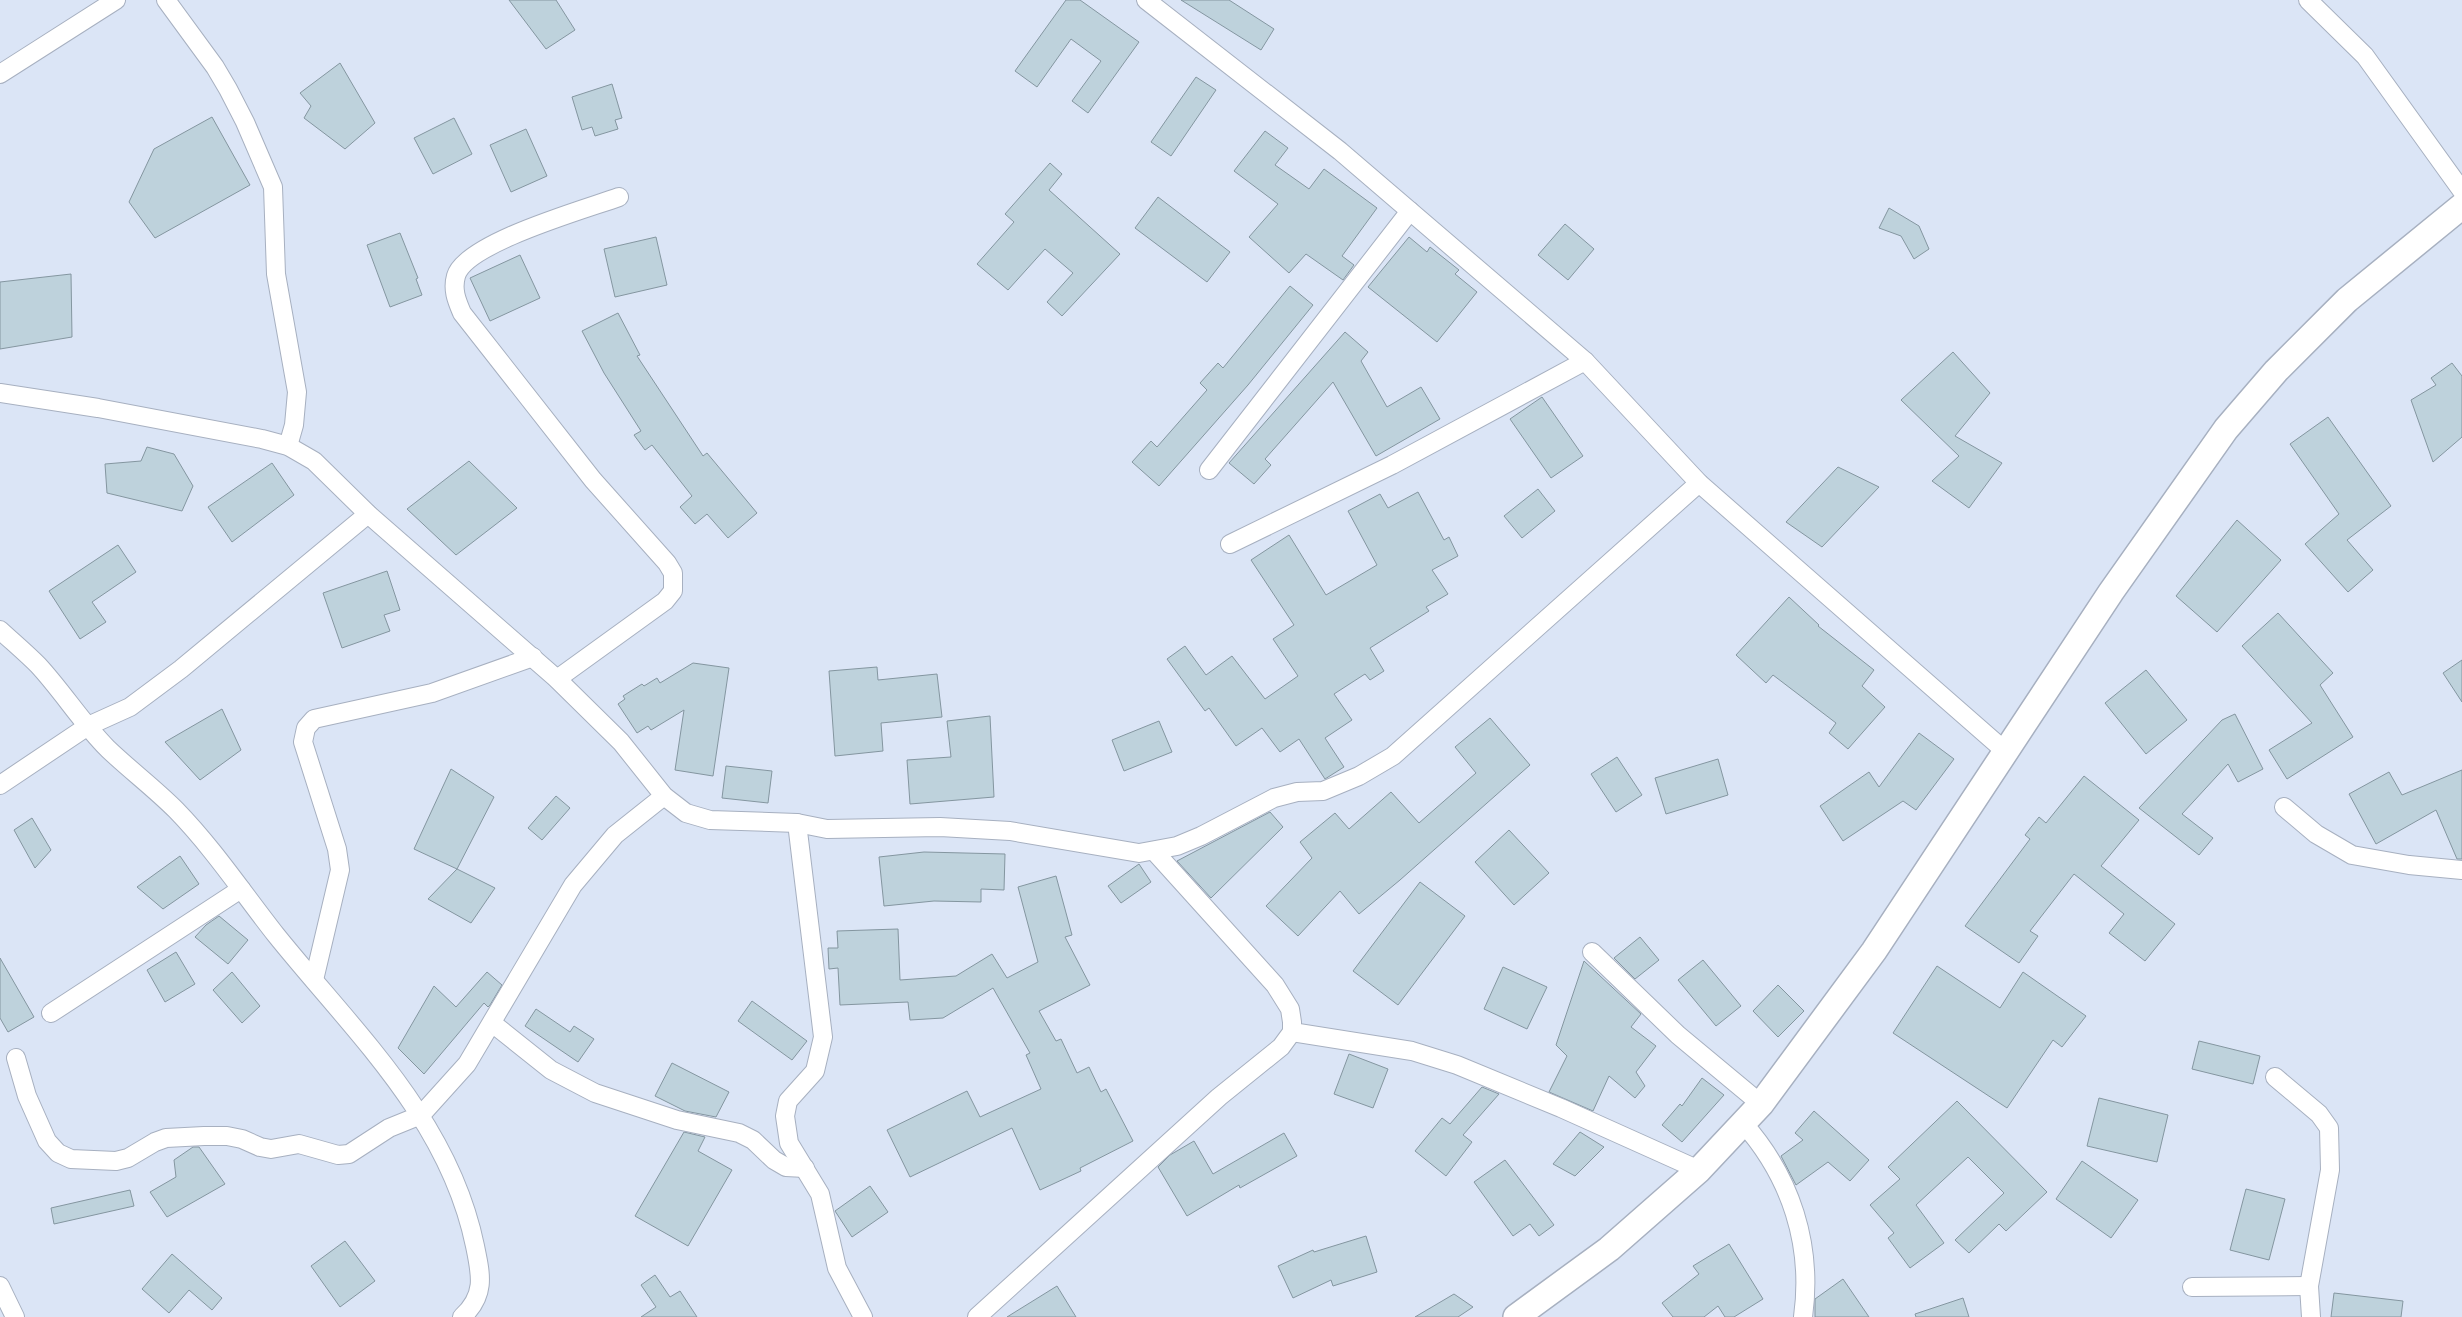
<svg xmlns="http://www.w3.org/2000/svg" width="2462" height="1317" viewBox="0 0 2462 1317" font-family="'DejaVu Sans',sans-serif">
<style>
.building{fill:#bed2dc;stroke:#8496a0}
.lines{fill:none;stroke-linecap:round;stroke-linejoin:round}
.street-casing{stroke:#a7b0c0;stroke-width:20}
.secondary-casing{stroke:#a7b0c0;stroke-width:28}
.street{stroke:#fff;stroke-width:18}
.secondary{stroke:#fff;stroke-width:25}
</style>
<rect width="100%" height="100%" fill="#dbe5f6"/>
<!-- building -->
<g class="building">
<polygon points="509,0 556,0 575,30 546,49"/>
<polygon points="1066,0 1080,0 1139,42 1088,113 1072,101 1101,61 1071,39 1037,87 1015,71"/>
<polygon points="1181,0 1229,0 1274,29 1261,50"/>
<polygon points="340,63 375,123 345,149 304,118 311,106 300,93"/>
<polygon points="1196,77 1216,90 1171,156 1151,142"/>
<polygon points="612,84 622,118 615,120 618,129 595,136 592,127 582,130 572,97"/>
<polygon points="212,117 250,185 155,238 129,202 154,149"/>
<polygon points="454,118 472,154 433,174 414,138"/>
<polygon points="526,129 547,176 511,192 490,145"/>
<polygon points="1265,131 1288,148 1275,165 1309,189 1324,169 1377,208 1342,256 1354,265 1343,280 1306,254 1289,273 1249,237 1278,204 1234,171"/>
<polygon points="1050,163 1062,174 1049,190 1120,254 1062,316 1047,302 1073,273 1045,249 1008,290 977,264 1014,222 1005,214"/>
<polygon points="1158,197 1230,252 1207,282 1135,228"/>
<polygon points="1889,208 1919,226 1929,249 1914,259 1901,236 1879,228"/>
<polygon points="1565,224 1594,249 1568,280 1538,255"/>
<polygon points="400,233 418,278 416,279 422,295 390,307 367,245"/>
<polygon points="656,237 667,285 615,297 604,249"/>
<polygon points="1409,237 1427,252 1430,247 1459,270 1455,274 1477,292 1437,342 1368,287"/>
<polygon points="520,255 540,298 490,321 470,278"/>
<polygon points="71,274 72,337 0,349 0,282"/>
<polygon points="1290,286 1313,305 1248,385 1159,486 1132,462 1151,441 1157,447 1207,390 1200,383 1218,363 1223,368"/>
<polygon points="618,313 640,355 637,356 703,456 707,453 757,513 728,538 707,514 695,524 680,507 692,496 652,445 645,450 634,435 641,431 604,373 582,331"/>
<polygon points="1345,332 1368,352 1361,361 1387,407 1421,387 1440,419 1376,456 1333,382 1265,459 1271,465 1254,484 1229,463"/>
<polygon points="1953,352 1990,393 1955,436 2002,463 1969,508 1932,481 1959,456 1901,400"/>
<polygon points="2452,363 2462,376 2462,437 2433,462 2411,400 2436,385 2431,378"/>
<polygon points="1542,397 1583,456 1551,478 1510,419"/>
<polygon points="2328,417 2391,506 2347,540 2373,570 2348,592 2305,544 2339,514 2290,444"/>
<polygon points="147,447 174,454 193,486 182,511 107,493 105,464 141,461"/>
<polygon points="469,461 517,508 456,555 407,509"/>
<polygon points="272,463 294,495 232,542 208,507"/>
<polygon points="1838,467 1879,487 1822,547 1786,522"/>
<polygon points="1538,489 1555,511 1522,538 1504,516"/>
<polygon points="1418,492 1444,540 1449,537 1458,556 1432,570 1448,594 1426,607 1429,611 1370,648 1384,671 1370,680 1365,674 1334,694 1352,720 1325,738 1344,767 1325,779 1299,739 1280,752 1262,728 1236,746 1209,708 1205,711 1167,659 1185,646 1206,675 1232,656 1265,699 1298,676 1273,639 1294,625 1251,560 1289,535 1326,595 1377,565 1348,511 1380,494 1388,508"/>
<polygon points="2237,520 2281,560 2217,632 2176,596"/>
<polygon points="118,545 136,572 92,602 106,622 80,639 49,591"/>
<polygon points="387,571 400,610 384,615 390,631 342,648 323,593"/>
<polygon points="1789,597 1819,625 1818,626 1874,670 1862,686 1885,707 1848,749 1829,733 1836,723 1773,675 1766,683 1736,655"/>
<polygon points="2278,613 2333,673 2320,685 2353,737 2287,779 2269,750 2312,723 2242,646"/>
<polygon points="2462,660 2462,702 2443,673"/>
<polygon points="693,663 729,668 713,776 675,770 684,710 651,730 648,726 637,733 618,704 625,699 623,696 642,684 644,686 657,678 660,683"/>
<polygon points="877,667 878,680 937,674 942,717 881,723 883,751 835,756 829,671"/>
<polygon points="2146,670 2187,720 2146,754 2105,703"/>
<polygon points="222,709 241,750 200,780 165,742"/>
<polygon points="2235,714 2263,769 2238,782 2228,764 2182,814 2213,838 2199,855 2139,808 2222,720"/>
<polygon points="990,716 994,797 910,804 907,760 951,757 947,721"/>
<polygon points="1490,718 1530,765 1400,880 1359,914 1340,891 1298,936 1266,906 1312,858 1300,842 1335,813 1349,829 1391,792 1419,823 1476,773 1455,747"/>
<polygon points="1159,721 1172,752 1124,771 1112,740"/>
<polygon points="1919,733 1954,759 1916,810 1903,801 1843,841 1820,806 1869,772 1879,787"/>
<polygon points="1617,757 1642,795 1616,812 1591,774"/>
<polygon points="1718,759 1728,795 1666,814 1655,778"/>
<polygon points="726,766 772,771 768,803 722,798"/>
<polygon points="451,769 494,797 457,869 414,849"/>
<polygon points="2462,770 2462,859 2457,859 2436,810 2376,844 2349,794 2389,772 2402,795"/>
<polygon points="2084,776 2139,820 2101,866 2175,924 2145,961 2109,933 2124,914 2074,874 2030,931 2038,936 2019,963 1965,926 2030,839 2025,835 2039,817 2046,823"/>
<polygon points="556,796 570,808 542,840 528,828"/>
<polygon points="1270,812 1283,827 1211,898 1177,861"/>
<polygon points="32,818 51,850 35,868 14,830"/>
<polygon points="1509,830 1549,873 1514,905 1475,862"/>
<polygon points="924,852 1005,854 1004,890 981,889 981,902 934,901 884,906 879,857"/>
<polygon points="180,856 199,884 163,909 137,887"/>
<polygon points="1139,864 1151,882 1121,903 1108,886"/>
<polygon points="457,869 495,888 471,923 428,899"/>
<polygon points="1056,876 1072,935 1065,937 1090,985 1039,1011 1056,1041 1061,1039 1077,1073 1089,1067 1101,1092 1106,1089 1133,1141 1080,1168 1081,1171 1040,1190 1012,1128 910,1177 887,1130 967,1091 980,1117 1041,1089 1026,1055 1030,1053 993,988 943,1018 910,1020 908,1002 840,1005 838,968 829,969 828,948 838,948 837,931 898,929 900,980 956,976 992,954 1007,978 1038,962 1018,887"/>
<polygon points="1420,882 1465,916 1398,1005 1353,971"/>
<polygon points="219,916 248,940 228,964 195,937 206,925"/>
<polygon points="1640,937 1659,960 1635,979 1614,958"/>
<polygon points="176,952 195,984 165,1002 147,970"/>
<polygon points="0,958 34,1017 8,1032 0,1018"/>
<polygon points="1703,960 1741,1006 1716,1026 1678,980"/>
<polygon points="1584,961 1641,1014 1631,1027 1656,1046 1636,1072 1645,1086 1635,1098 1609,1076 1593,1111 1549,1092 1567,1056 1556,1045"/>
<polygon points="1937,966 2000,1008 2023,972 2086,1016 2062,1047 2053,1040 2007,1108 1893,1033"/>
<polygon points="1503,967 1547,987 1527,1029 1484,1009"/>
<polygon points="232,972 260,1006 242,1023 213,990"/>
<polygon points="487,972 502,985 490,1005 488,1007 484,1003 424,1074 398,1048 434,986 456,1007"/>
<polygon points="1778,985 1804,1011 1778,1037 1753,1011"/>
<polygon points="752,1001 807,1041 792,1060 738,1021"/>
<polygon points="536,1009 570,1032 574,1026 594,1039 578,1062 525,1026"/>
<polygon points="2199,1041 2260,1056 2253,1084 2192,1069"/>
<polygon points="1349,1054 1388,1069 1373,1108 1334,1094"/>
<polygon points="672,1063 729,1092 716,1117 685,1111 655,1096"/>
<polygon points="1702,1078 1724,1095 1682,1142 1662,1125 1680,1104 1682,1106"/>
<polygon points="1482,1087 1499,1094 1463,1135 1472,1142 1446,1176 1415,1151 1442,1118 1450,1124"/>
<polygon points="2099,1098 2168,1115 2157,1162 2087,1146"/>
<polygon points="1957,1101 2047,1192 2006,1231 1999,1224 1969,1253 1955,1240 2004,1193 1968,1157 1916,1205 1944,1243 1910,1268 1888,1238 1894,1233 1870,1205 1900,1179 1888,1167"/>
<polygon points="1814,1111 1869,1160 1850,1181 1828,1162 1796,1185 1781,1156 1803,1140 1795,1133"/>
<polygon points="684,1132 705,1137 698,1151 732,1170 688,1246 635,1216"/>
<polygon points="1580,1132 1604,1147 1575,1176 1553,1164"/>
<polygon points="1284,1133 1297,1156 1240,1188 1239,1185 1187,1216 1158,1167 1170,1155 1194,1141 1213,1174"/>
<polygon points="193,1147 199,1147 225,1184 167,1217 150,1192 176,1177 174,1160"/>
<polygon points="1505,1160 1554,1225 1539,1236 1530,1224 1513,1236 1474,1182"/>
<polygon points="2082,1161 2138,1200 2111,1238 2056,1199"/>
<polygon points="870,1186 888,1212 852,1237 835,1211"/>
<polygon points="2246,1189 2285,1199 2269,1260 2230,1250"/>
<polygon points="130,1190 134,1206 54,1224 51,1208"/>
<polygon points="1366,1236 1377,1272 1333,1286 1331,1280 1293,1298 1278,1266 1313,1250 1314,1252"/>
<polygon points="345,1241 375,1281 340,1307 311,1266"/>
<polygon points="1729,1244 1763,1299 1734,1317 1725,1317 1718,1306 1704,1317 1673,1317 1662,1303 1699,1274 1693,1266"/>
<polygon points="172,1254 222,1298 212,1310 189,1290 169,1313 142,1289"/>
<polygon points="655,1275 670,1297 680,1291 697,1317 641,1317 656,1307 641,1285"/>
<polygon points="1843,1279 1869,1317 1815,1317 1815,1299"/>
<polygon points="1057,1286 1076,1317 1007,1317"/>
<polygon points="2334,1293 2403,1301 2401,1317 2331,1317"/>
<polygon points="1454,1294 1473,1307 1458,1317 1415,1317"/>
<polygon points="1963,1298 1969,1317 1916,1317 1915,1314"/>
</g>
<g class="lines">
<defs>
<g id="street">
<polyline points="166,0 215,67 228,89 245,122 273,187 276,274 297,392 294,425 288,446"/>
<polyline points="1146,0 1340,151 1585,361 1699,483 2005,751"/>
<polyline points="2308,0 2365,56 2462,191"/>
<polyline points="0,74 116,0"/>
<polyline points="0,393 98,408 262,439 288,446 314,461 368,514 557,679 621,742 664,796 686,813 710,820 797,823 827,829 940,827 1010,831 1139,853 1177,846 1201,836 1274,798 1297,792 1323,791 1359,776 1393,756 1699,483"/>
<polyline points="1209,470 1410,211"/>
<polyline points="1230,544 1392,465 1585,361"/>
<path d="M0,630C13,642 26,653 38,665C63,692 82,723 108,749C130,770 154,788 176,810C213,848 243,893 276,935C354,1032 449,1119 475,1246C481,1275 486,1295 462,1317"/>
<path d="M557,679L665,601L673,591V573L667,563L593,480L462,313C457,301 452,290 456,276C465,243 586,209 619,197"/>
<polyline points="0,785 88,726 130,707 181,669 368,514"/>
<polyline points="2284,807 2316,834 2352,855 2409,865 2462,870"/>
<polyline points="797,823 823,1037 815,1071 788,1101 785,1116 789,1143 820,1194 837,1268 863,1317"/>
<polyline points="1592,952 1678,1035 1761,1104"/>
<polyline points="314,980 340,870 337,849 303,742 306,728 314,719 432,693 533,657"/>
<polyline points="51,1013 241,889"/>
<polyline points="492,1023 551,1070 595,1093 677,1120 739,1133 753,1140 774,1160 786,1167 805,1168"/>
<polyline points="1292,1032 1412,1051 1457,1065 1561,1108 1699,1170"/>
<polyline points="16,1058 27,1096 47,1141 58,1153 71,1159 116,1161 128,1158 155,1142 166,1138 204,1136 227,1136 242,1139 260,1147 271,1149 299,1144 338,1155 349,1154 389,1128 421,1115 467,1064 573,885 615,835 664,796"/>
<polyline points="2275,1077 2319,1114 2329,1128 2330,1170 2309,1286 2311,1317"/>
<path d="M1743,1123C1791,1177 1813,1245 1803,1317"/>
<polyline points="0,1286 15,1317"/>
<polyline points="2192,1287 2309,1286"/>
<polyline points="977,1317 1219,1097 1281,1047 1292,1032 1292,1022 1290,1009 1275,985 1154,851"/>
</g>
<polyline id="secondary" points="1516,1317 1609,1249 1699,1170 1761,1104 1874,951 2111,592 2226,429 2276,371 2347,300 2462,206"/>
</defs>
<!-- street casing -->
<use href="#street" class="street-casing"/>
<!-- secondary casing -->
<use href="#secondary" class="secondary-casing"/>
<!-- street -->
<use href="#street" class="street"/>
<!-- secondary -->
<use href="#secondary" class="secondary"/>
</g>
</svg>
